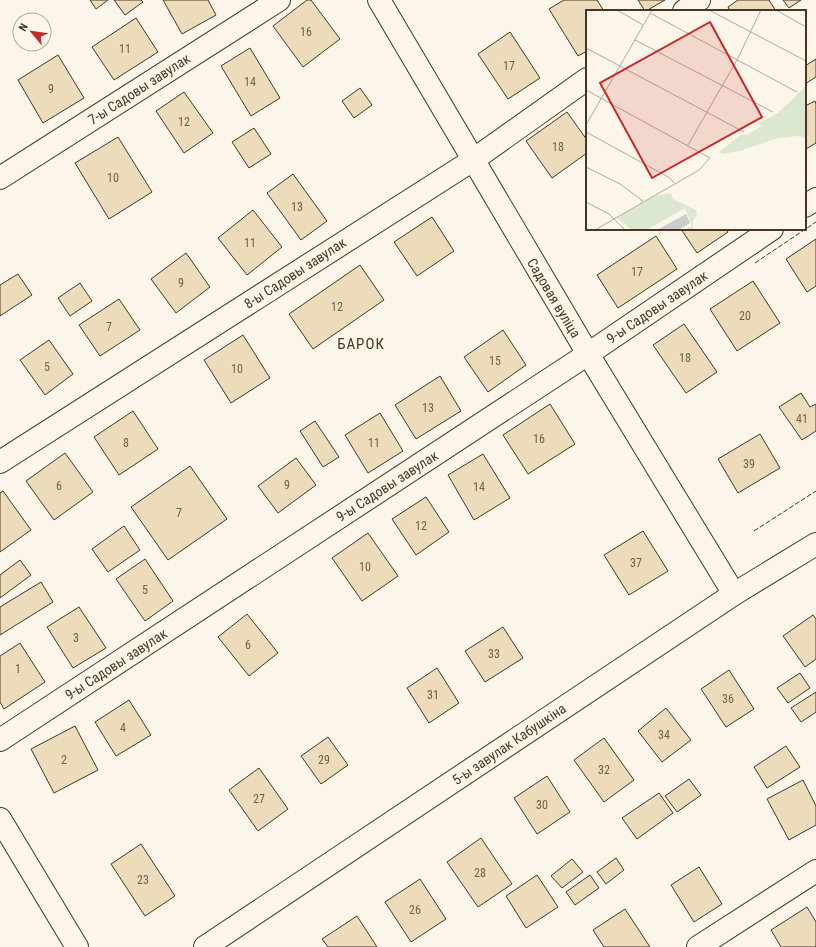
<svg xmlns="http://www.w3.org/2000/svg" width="816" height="947" viewBox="0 0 816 947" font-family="'Roboto Condensed',sans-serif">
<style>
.building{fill:#ecdcbc;stroke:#4a3520}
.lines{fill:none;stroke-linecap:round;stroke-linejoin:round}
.minor-casing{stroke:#4a3520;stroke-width:24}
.minor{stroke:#fbf6e9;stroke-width:22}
.fence{stroke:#4a3520;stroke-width:1;stroke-dasharray:5 2;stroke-linecap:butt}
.labels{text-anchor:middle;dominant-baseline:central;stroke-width:3;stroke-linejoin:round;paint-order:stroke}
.number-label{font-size:12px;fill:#725f47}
.street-label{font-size:14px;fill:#4a3520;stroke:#fbf6e9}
.neighbourhood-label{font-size:15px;letter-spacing:1px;fill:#4a3520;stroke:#fbf6e9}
.inset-road{fill:none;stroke:#b4a999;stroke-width:1}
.view{fill:#c62828;fill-opacity:0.15;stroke:#c62828;stroke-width:2}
.inset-edge{fill:none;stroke:#4a3520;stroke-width:2}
</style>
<rect width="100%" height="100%" fill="#fbf6e9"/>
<!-- building -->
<g class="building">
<polygon points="90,0 108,0 96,9"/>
<polygon points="114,0 141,0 143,2 125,15"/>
<polygon points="163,0 208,0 216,15 182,34"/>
<polygon points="307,0 311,0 340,39 303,67 273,26"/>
<polygon points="564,0 597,0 604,11 587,11 587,51 578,56 549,9"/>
<polygon points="638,0 665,0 646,11 645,11"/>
<polygon points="738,0 769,0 776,11 730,11 728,7"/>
<polygon points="783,0 801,0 789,8"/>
<polygon points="136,18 158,52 114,80 92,47"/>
<polygon points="510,32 540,78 508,99 478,54"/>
<polygon points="250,48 280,98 251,116 221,66"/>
<polygon points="58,55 84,98 43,123 18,80"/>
<polygon points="816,59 816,77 805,84 805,66"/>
<polygon points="360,88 372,105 354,118 342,101"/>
<polygon points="184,92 213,133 184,153 156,111"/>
<polygon points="815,101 816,104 816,143 806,149 805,106"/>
<polygon points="567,112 587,140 587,153 552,178 526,141"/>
<polygon points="254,128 271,154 249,168 232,142"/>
<polygon points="118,137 152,192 109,219 75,163"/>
<polygon points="293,174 327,221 301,240 267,193"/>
<polygon points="253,210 282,247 247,275 218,238"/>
<polygon points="432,217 454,251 417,276 394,242"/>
<polygon points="681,229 726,229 728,232 697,253"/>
<polygon points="656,236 677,269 618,308 597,275"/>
<polygon points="816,239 816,286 807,292 786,259"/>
<polygon points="186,253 210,287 176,313 151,279"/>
<polygon points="360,265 384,300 313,349 289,314"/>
<polygon points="18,274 32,295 0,316 0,285"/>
<polygon points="753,281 780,323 737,351 710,309"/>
<polygon points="80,283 92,301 70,316 58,298"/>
<polygon points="119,299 140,330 100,356 79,325"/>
<polygon points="684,324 717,372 686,393 653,345"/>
<polygon points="503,330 526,365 488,392 464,357"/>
<polygon points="243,335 270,378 231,403 204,360"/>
<polygon points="49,340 73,374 45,395 20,360"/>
<polygon points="440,376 461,411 416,439 395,405"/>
<polygon points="801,393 810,407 816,404 816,431 802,440 779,407"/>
<polygon points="550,404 575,444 528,474 503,435"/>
<polygon points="133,411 158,449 119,475 94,437"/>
<polygon points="380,413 403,451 368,473 345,435"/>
<polygon points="315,421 339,457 323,467 300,431"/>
<polygon points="760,434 780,468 738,493 718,459"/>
<polygon points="65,453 93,492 54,520 26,481"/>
<polygon points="483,454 510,498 474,520 448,475"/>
<polygon points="296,458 316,485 278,513 258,486"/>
<polygon points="190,466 227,519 168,560 131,507"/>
<polygon points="3,491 31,530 0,552 0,493"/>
<polygon points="426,497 449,532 416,555 392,519"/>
<polygon points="124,526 140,550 108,572 92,549"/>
<polygon points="643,531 668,571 629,595 604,555"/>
<polygon points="368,533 398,576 362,601 332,558"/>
<polygon points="145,559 173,601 145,621 116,579"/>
<polygon points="20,560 31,575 0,598 0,575"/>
<polygon points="41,582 53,602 0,635 0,607"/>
<polygon points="79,607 106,648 73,668 47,627"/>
<polygon points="247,614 278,653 249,676 218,637"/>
<polygon points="813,615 816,619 816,659 805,667 783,636"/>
<polygon points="503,627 523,658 485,682 465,651"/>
<polygon points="20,643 45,682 4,709 0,702 0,656"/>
<polygon points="437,668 459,703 429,723 407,688"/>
<polygon points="729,670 754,709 726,727 701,689"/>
<polygon points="800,673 810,688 788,703 777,688"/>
<polygon points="816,692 816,712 801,722 791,708"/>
<polygon points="129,700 151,735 116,756 95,722"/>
<polygon points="666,708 691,740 662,762 638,731"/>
<polygon points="75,726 98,770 54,793 31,749"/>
<polygon points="328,737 348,765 321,784 301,756"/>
<polygon points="604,738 634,780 604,802 574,760"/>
<polygon points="786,746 800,767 767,788 754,767"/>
<polygon points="259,768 288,809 258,831 229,790"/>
<polygon points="547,776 570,812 537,834 514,798"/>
<polygon points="689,779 701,795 677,812 665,796"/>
<polygon points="803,780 816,806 816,825 789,840 767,799"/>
<polygon points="659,793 673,813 637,839 622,818"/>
<polygon points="481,838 512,884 478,907 447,862"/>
<polygon points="141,844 175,896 145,916 111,864"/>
<polygon points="616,858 624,870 606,884 597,872"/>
<polygon points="572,859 583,872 562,888 551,876"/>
<polygon points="699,867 722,904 694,922 671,885"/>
<polygon points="537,875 558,907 526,928 506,896"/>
<polygon points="590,875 599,888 575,905 566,892"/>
<polygon points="420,879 446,919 411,942 385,902"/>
<polygon points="807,907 816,922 816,947 781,947 771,930"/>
<polygon points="625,909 650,947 604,947 593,930"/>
<polygon points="357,916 377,947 328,947 322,939"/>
</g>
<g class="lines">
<defs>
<g id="minor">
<polyline points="379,0 588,354 734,594"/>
<polyline points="684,11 699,0"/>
<polyline points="0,178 279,0"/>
<polyline points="805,206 816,199"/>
<polyline points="0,462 473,160 587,79"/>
<polyline points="0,740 588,354 772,229"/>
<polyline points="0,819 77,947"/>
<polyline points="205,947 734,594 816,544"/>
<polyline points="698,947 816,871"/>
</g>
</defs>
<!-- minor casing -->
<use href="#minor" class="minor-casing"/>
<!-- minor -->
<use href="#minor" class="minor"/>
<!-- fence -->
<g class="fence">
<polyline points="755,263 816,222"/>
<polyline points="754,531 816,491"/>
</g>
</g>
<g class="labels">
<!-- number labels -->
<g class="number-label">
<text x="306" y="32">16</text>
<text x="125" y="49">11</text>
<text x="509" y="66">17</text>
<text x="250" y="82">14</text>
<text x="51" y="89">9</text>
<text x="184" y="122">12</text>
<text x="558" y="147">18</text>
<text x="113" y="178">10</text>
<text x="297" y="207">13</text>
<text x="250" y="243">11</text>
<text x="637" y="272">17</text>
<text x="181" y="283">9</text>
<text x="337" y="307">12</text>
<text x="745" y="316">20</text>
<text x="109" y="327">7</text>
<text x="685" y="358">18</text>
<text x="495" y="361">15</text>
<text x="47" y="367">5</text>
<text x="237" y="369">10</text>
<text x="428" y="408">13</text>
<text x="802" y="419">41</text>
<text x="539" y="439">16</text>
<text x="126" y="443">8</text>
<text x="374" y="443">11</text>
<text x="749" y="464">39</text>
<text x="287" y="485">9</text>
<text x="59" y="486">6</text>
<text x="479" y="487">14</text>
<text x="179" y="513">7</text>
<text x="421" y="526">12</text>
<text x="636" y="563">37</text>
<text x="365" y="567">10</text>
<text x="145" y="590">5</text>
<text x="76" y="638">3</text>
<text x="248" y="645">6</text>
<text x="494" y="654">33</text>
<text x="18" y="669">1</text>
<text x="433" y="695">31</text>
<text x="728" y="699">36</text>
<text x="123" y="728">4</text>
<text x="664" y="735">34</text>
<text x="64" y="760">2</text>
<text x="324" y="760">29</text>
<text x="604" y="770">32</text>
<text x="259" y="799">27</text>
<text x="542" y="805">30</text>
<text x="480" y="873">28</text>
<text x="143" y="880">23</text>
<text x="415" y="910">26</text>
</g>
<!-- street labels -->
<g class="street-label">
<text transform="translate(139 89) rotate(-33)">7-ы Садовы завулак</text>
<text transform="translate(295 273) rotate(-33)">8-ы Садовы завулак</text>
<text transform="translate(554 298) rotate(59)">Садовая вуліца</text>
<text transform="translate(657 307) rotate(-34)">9-ы Садовы завулак</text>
<text transform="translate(387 486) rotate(-33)">9-ы Садовы завулак</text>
<text transform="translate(116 664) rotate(-33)">9-ы Садовы завулак</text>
<text transform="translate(509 744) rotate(-34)">5-ы завулак Кабушкіна</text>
</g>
<!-- neighbourhood labels -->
<g class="neighbourhood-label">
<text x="361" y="344">БАРОК</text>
</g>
</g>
<!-- overview -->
<g transform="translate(586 10)">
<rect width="220" height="220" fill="#fbf6e9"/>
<path d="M220,76V128L213,126L192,128L154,141L135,144L134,141L155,125L163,124L175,116L173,113L192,103ZM85,183L87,189L110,200L111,206L107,211V220H98L106,216L99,198L60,220H46L31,208L68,186Z" fill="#dce7d0"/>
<path d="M100,204L104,213L92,220H71Z" fill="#c9cecd"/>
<path class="inset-road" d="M31,0L57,15M123,0L220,51M190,0L220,17M64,3L211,82M49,30L187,102M0,38L158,122M0,80L124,148L113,160L9,220M0,115L66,0M0,122L84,168L88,173M102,135L151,50L175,0M0,157L34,174L57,191M0,192L23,204L39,220"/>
<path class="view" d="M124,12L176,107L66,168L14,73Z"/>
<rect width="220" height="220" class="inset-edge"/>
</g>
<!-- north arrow -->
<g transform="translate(32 32) rotate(299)"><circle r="19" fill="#fbf6e9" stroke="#b4a999"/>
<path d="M0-3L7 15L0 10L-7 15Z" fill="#c62828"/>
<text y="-6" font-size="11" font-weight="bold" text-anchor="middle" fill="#4a3520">N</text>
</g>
</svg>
